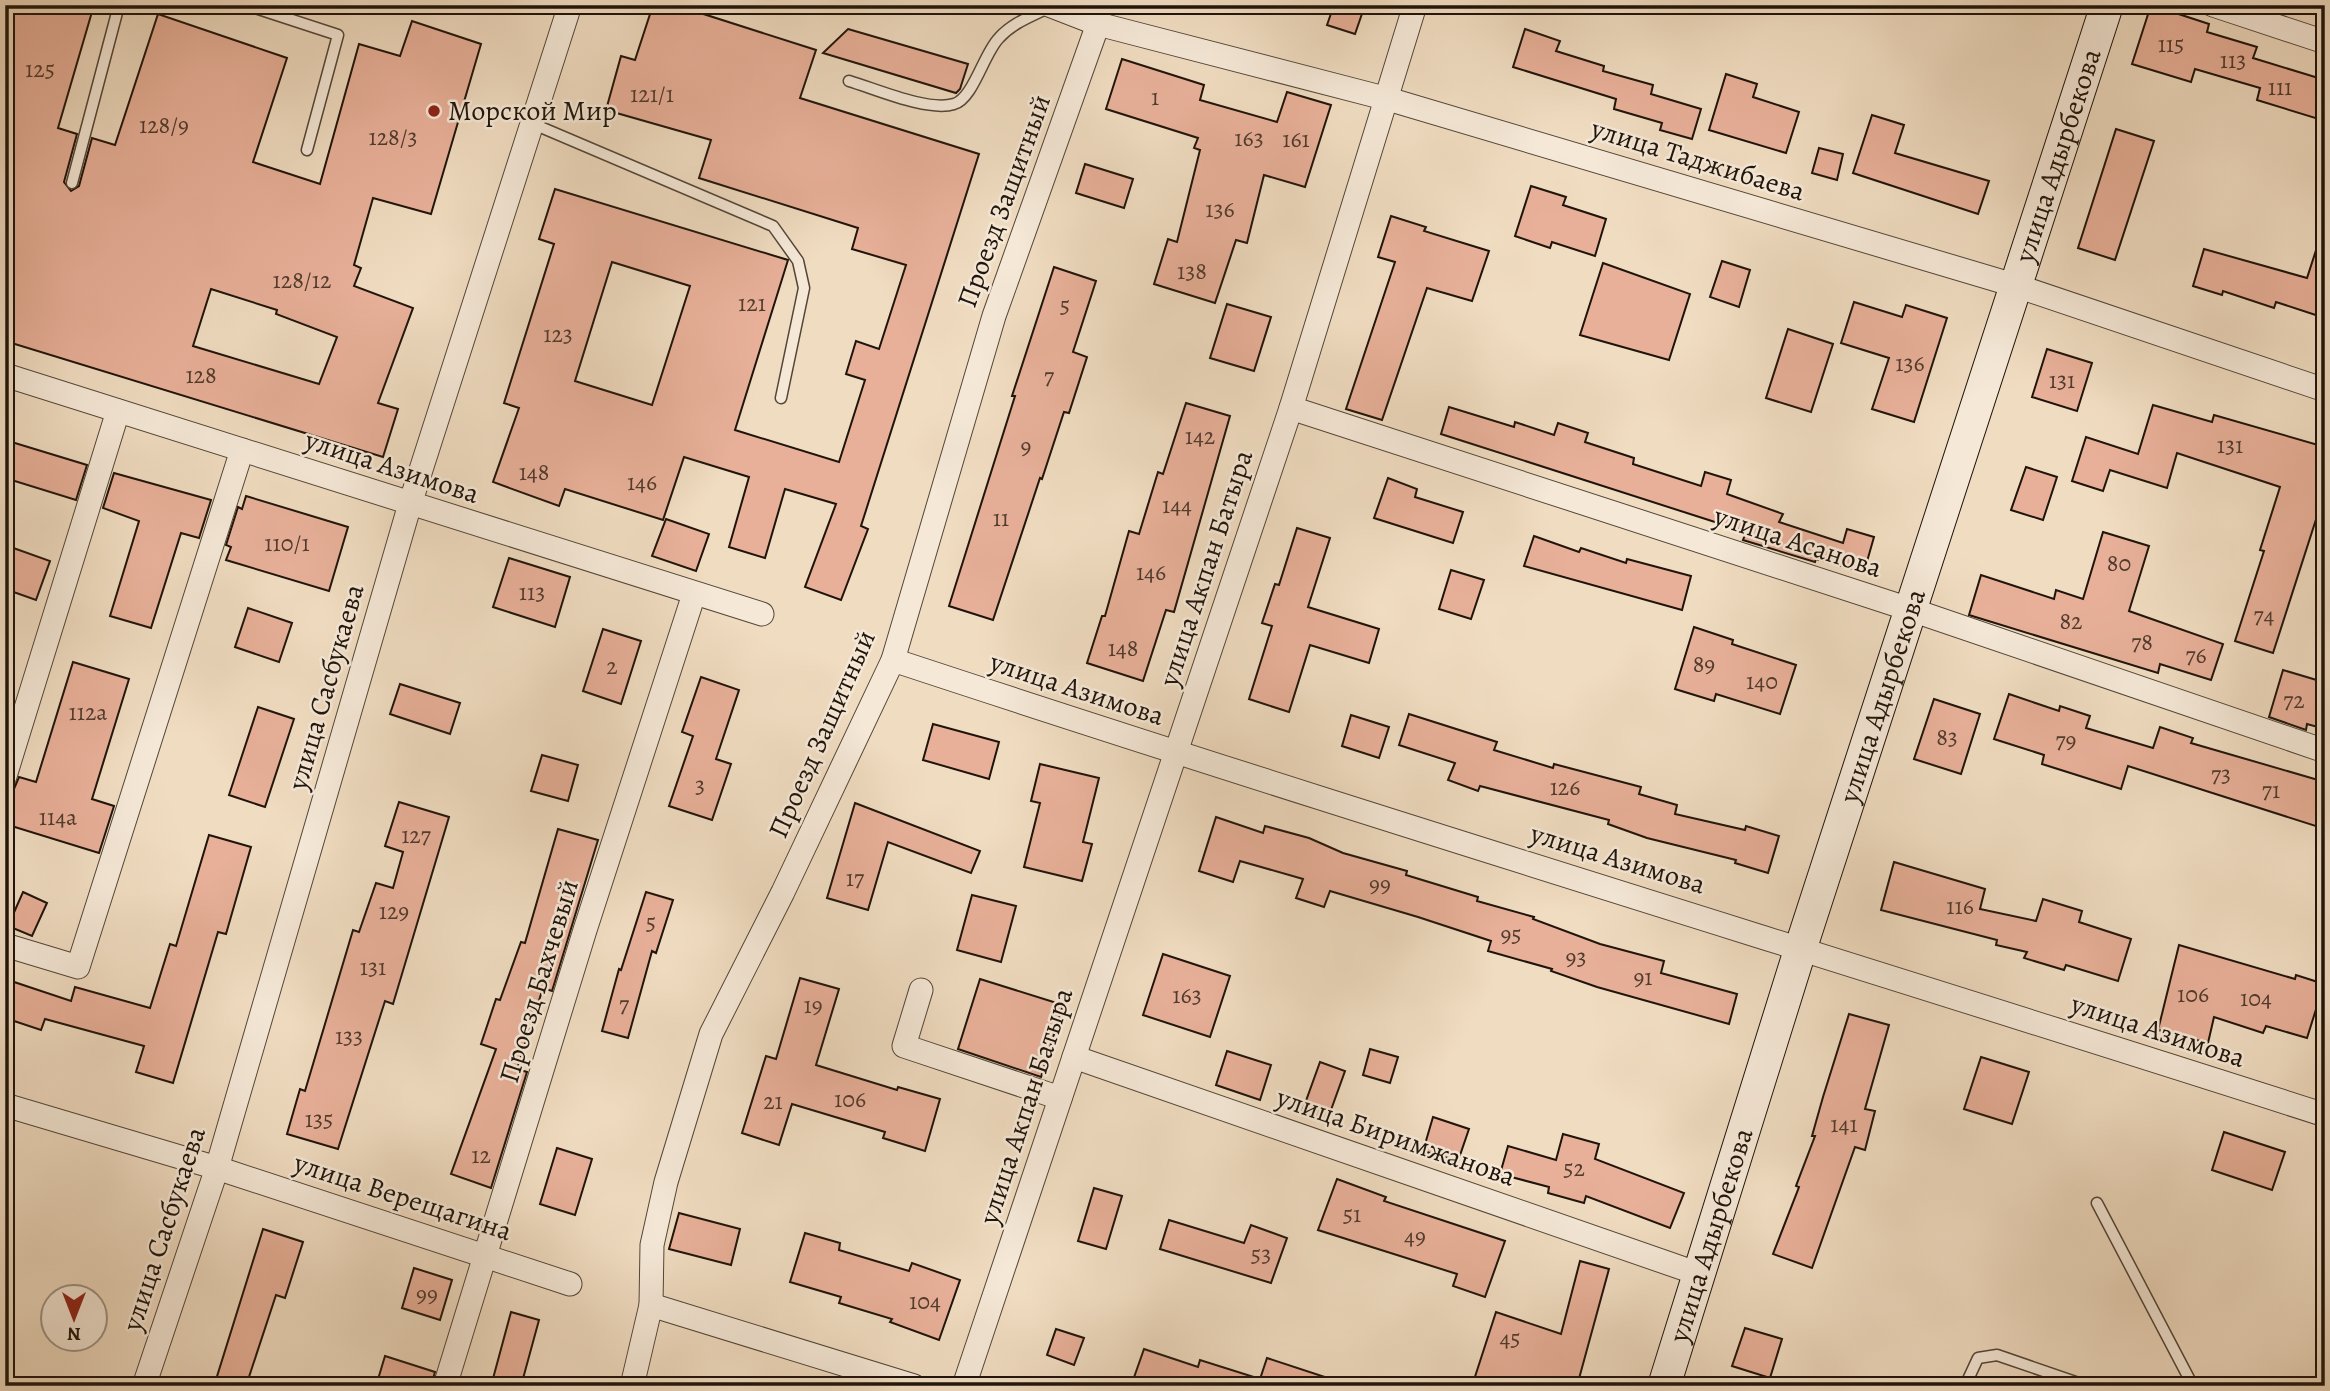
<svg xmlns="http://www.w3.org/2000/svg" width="2330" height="1391" viewBox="0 0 2330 1391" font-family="Alegreya,serif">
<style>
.building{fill:#e8b099;stroke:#1f140b;stroke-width:2;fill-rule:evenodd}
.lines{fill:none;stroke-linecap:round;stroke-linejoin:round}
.service-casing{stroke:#534638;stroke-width:13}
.minor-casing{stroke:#534638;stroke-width:25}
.secondary-casing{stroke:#1f140b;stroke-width:34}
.service{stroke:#f5e8d7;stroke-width:10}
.minor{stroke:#f5e8d7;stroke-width:23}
.secondary{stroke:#f5e8d7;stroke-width:32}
.poi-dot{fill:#8f2418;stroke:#f5e8d7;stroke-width:2.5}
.labels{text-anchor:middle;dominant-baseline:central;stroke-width:5;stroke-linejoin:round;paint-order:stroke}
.number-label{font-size:24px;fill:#513b2e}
.poi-label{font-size:28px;fill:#1f140b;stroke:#f5e8d7;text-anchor:start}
.street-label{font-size:28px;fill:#1f140b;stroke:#f5e8d7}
</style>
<rect width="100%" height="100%" fill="#f0dcc1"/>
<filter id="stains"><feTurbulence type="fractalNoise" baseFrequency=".00286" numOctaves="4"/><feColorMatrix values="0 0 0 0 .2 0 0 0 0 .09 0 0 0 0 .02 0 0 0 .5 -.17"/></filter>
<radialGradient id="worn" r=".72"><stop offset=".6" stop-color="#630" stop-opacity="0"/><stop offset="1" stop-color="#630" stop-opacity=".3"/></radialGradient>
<!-- building -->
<g class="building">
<path d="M5,5H94L58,128L77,134L64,182L71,191L79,186L92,138L115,145L158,14L287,58L253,162L320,184L359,44L400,56L412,21L481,44L431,214L373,198L354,265L361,268L354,286L413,308L378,403L398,409L383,457L5,341ZM211,289L277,310L276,314L337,337L319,384L193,346Z"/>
<path d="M653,5H693L691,10L816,50L800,98L979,154L861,526L868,529L841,600L805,587L836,504L785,489L765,558L729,547L749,477L684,457L663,520L565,489L559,506L493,482L519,408L504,403L554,244L539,239L555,189L788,260L735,430L839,462L865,380L846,374L856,341L879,349L906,265L852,249L858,228L699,178L711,140L606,110L621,56L635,60ZM612,262L690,286L652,405L575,381Z"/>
<polygon points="1334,5 1365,5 1355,34 1327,25"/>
<polygon points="2151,5 2209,24 2207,32 2257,47 2253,58 2325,80 2325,121 2257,100 2260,88 2195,69 2191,82 2132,64"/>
<polygon points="848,29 968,64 960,89 956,93 823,53"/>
<polygon points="1525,29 1560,41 1556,51 1604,66 1603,71 1653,85 1651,94 1701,109 1692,139 1660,130 1662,123 1614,109 1616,99 1513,67"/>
<polygon points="1122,59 1204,85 1200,100 1277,122 1287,92 1331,105 1305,187 1264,175 1247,243 1236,240 1215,303 1154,284 1168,239 1177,242 1200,150 1194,148 1198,138 1106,109"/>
<polygon points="1726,74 1757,84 1753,97 1799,112 1786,153 1709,130"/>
<polygon points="1872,115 1904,125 1895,153 1989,181 1978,214 1853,173"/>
<polygon points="2116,129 2154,141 2115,260 2078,248"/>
<polygon points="1819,148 1843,154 1837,180 1812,173"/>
<polygon points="1085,164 1133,179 1124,208 1076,193"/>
<polygon points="1531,186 1566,197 1563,205 1606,219 1595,256 1552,242 1550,248 1515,236"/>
<polygon points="1391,216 1426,227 1424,231 1489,251 1472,301 1427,288 1382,420 1346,409 1395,262 1378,257"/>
<polygon points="2320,238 2325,239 2325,318 2276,302 2274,308 2223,291 2222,295 2193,286 2204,249 2307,278"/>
<polygon points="1722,261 1750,270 1739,307 1710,297"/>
<polygon points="1603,263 1690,294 1669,360 1580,335"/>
<polygon points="1054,267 1096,281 1073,352 1087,357 1069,413 1064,412 1042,479 1040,478 993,620 949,606 1015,396 1012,396"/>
<polygon points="1854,302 1902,317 1906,305 1947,318 1914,422 1872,409 1889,358 1841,343"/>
<polygon points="1227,304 1271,317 1254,371 1210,358"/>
<polygon points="1788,329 1833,344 1811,412 1766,398"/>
<polygon points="2047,349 2092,363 2077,411 2032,397"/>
<polygon points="1186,403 1230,416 1174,612 1166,610 1143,681 1087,663 1102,616 1105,616 1129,531 1139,534 1158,472 1163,474"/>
<polygon points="2153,405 2212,422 2214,415 2325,447 2325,488 2320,507 2273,653 2235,641 2264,551 2260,550 2280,487 2177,453 2167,488 2110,470 2103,491 2072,481 2086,437 2138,454"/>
<polygon points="1449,407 1514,427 1515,422 1554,435 1558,423 1588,433 1585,442 1634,458 1633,464 1701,486 1705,472 1731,480 1727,494 1783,514 1779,522 1843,543 1847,529 1874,537 1864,572 1816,559 1815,562 1743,540 1746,532 1441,434"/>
<polygon points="5,440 87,465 76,500 5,478"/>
<polygon points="2026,467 2057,477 2043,520 2011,510"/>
<polygon points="114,473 211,500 199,538 181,533 151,628 110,616 139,521 103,508"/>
<polygon points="1388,478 1417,489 1415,497 1463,512 1453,543 1374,518"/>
<polygon points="246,496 348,527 329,591 226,560 231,547 226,545 238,507 242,509"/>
<polygon points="666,519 709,534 696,571 652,556"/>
<polygon points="1297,528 1330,538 1308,607 1379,629 1369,663 1310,645 1289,712 1249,699 1272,626 1262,623 1275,584 1279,585"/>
<polygon points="2103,532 2149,546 2129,611 2223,644 2211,680 2160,664 2158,673 1969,615 1981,575 2054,599 2056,590 2083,599"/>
<polygon points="1534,536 1579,552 1581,548 1626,563 1627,559 1691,576 1682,610 1524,566"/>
<polygon points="5,545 50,561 36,600 5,589"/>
<polygon points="509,558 570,577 555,627 493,607"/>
<polygon points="1451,570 1484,580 1471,619 1439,609"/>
<polygon points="248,608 292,623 279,662 235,647"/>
<polygon points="1694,627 1733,640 1732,644 1796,665 1780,714 1716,694 1714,701 1675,689"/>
<polygon points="603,629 641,641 621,704 583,691"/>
<polygon points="73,662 129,679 92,799 114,806 99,853 5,824 5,810 19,777 36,782"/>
<polygon points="2283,670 2320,681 2319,685 2325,686 2325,729 2307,724 2306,730 2269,717"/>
<polygon points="701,677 739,690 716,759 731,764 712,820 669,806 693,736 682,732"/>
<polygon points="400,684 460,703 450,734 390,714"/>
<polygon points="2009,694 2059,711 2060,706 2090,716 2086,728 2153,748 2160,727 2193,738 2191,743 2325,782 2325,829 2128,766 2121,789 2042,764 2044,755 1994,739"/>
<polygon points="1934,699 1980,714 1961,774 1914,759"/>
<polygon points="258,707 294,719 265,807 229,795"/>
<polygon points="1409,714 1497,742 1494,750 1553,768 1554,764 1641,787 1639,794 1677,805 1675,814 1745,830 1746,826 1779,836 1768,873 1735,863 1736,860 1647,838 1608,824 1609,820 1480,786 1478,791 1448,780 1455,763 1399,745"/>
<polygon points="1351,715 1389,727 1379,758 1342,746"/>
<polygon points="933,724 999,742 989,779 923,760"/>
<polygon points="542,755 578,765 568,801 531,791"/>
<polygon points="1040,764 1099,778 1083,842 1092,844 1082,881 1024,867 1040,803 1031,801"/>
<polygon points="399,802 449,817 393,1004 385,1001 338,1149 287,1134 300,1089 305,1091 353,930 359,932 376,883 393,888 403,852 385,846"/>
<polygon points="855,803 980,851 971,873 888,842 868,910 827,898"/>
<polygon points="1216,817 1263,833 1265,826 1309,838 1343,853 1407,871 1406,875 1478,897 1477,901 1534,917 1533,919 1600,944 1664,961 1661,973 1737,994 1729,1024 1597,987 1551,971 1552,969 1488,951 1491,941 1418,917 1330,891 1324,907 1296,898 1303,879 1240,861 1233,882 1199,871"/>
<polygon points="558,829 598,840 552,991 543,988 517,1069 527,1072 491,1188 451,1174 496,1049 481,1044 496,999 500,1000 521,942 525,943"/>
<polygon points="209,835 251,847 226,934 218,932 173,1083 136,1072 144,1046 45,1019 41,1030 5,1018 5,979 71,1001 75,987 150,1008 170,944 176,946"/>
<polygon points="1894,862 1985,889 1980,909 2036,921 2043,899 2082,911 2079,922 2131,939 2118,981 2066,965 2064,970 2024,958 2027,952 1996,945 1997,940 1881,910"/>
<polygon points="23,892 47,903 32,936 8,926"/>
<polygon points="646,892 673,900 656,953 652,951 628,1038 602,1031 619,969 621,970"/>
<polygon points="972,895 1016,906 1001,962 957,950"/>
<polygon points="2179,945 2295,979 2296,975 2324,984 2307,1038 2266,1026 2263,1033 2214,1017 2208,1043 2158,1030"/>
<polygon points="1163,954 1230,976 1210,1037 1143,1015"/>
<polygon points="800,978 839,989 816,1065 897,1090 898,1087 940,1099 925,1151 883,1138 885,1132 792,1104 779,1145 742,1133 766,1056 776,1059"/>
<polygon points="980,979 1063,1005 1041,1077 958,1049"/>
<polygon points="1849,1014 1889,1025 1865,1109 1875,1111 1865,1150 1855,1147 1812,1268 1773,1254 1799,1187 1796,1186 1815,1136 1812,1136 1823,1097"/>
<polygon points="1370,1049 1398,1057 1390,1083 1363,1075"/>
<polygon points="1227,1051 1271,1065 1260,1100 1216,1085"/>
<polygon points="1981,1057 2029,1072 2012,1124 1964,1109"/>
<polygon points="1320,1062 1345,1071 1327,1121 1302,1112"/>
<polygon points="1433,1117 1469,1129 1458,1161 1423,1151"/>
<polygon points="2224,1132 2285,1152 2272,1190 2212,1170"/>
<polygon points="1563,1134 1599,1144 1595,1159 1684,1193 1670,1228 1586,1196 1584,1203 1548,1193 1549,1187 1500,1174 1508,1146 1556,1160"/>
<polygon points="557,1148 592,1159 575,1215 540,1204"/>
<polygon points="1337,1179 1386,1197 1384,1201 1505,1241 1485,1297 1453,1286 1457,1274 1318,1230"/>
<polygon points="1094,1188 1122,1196 1106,1249 1078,1241"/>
<polygon points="679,1213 740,1229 731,1265 669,1249"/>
<polygon points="1169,1220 1244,1243 1251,1225 1287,1238 1271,1283 1160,1249"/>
<polygon points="263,1229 303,1242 285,1298 276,1295 246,1386 214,1386"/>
<polygon points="805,1233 840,1243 839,1250 909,1271 912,1263 960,1280 939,1340 890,1322 892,1319 839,1303 841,1297 790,1282"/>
<polygon points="1580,1261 1609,1269 1577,1386 1472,1386 1496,1312 1561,1334"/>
<polygon points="414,1268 452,1280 440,1320 402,1308"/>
<polygon points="511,1312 539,1320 521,1386 491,1386"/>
<polygon points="1745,1328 1782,1339 1770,1378 1732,1366"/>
<polygon points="1056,1329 1084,1338 1074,1365 1047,1355"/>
<polygon points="1144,1349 1198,1367 1200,1360 1260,1379 1267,1358 1337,1381 1337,1386 1131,1386"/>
<polygon points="385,1356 435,1372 431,1386 376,1386"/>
</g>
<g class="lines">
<defs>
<g id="service">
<polyline points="246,5 338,35 307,150"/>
<path d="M849,81C876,89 928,112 954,104C973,99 984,53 999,38C1012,23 1032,16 1050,7"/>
<polyline points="531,123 773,226 798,261 804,288 781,398"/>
<polyline points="72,183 119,5"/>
<polyline points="2097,1203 2193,1386"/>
<polyline points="1965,1386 1978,1358 1997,1355 2087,1386"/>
</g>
<g id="minor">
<polyline points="1049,5 1098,24 1388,99 2017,286 2325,390"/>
<polyline points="2213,5 2325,42"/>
<polyline points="5,375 762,614"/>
<polyline points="1291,408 1912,610 2325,751"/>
<path d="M893,660C1369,817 1848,962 2325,1115"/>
<polyline points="5,776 118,411"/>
<polyline points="5,945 78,967 242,450"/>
<polyline points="921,990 904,1046 1060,1098"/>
<polyline points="1074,1057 1699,1274"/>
<polyline points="5,1105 217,1168 570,1284"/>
<polyline points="651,1305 914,1386"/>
<polyline points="144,1386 217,1168 410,504 570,5"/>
<polyline points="445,1386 585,930 694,594"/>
<polyline points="632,1386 651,1305 652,1245 666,1182 711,1034 783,892 893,660 994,316 1098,24"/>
<polyline points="964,1386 1291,408 1415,5"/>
</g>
<g id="secondary">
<path id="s1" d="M1664,1386L1801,947L2107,5"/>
</g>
</defs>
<!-- service casing -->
<use href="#service" class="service-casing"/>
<!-- minor casing -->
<use href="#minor" class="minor-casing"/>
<!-- secondary casing -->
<use href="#secondary" class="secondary-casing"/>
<!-- service -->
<use href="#service" class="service"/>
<!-- minor -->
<use href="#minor" class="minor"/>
<!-- secondary -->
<use href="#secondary" class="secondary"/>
</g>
<!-- markers -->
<circle class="poi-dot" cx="434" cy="111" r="7"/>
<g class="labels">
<!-- number labels -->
<g class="number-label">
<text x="2171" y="44">115</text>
<text x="2233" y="60">113</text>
<text x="40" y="69">125</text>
<text x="2280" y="87">111</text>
<text x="652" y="94">121/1</text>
<text x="1155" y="97">1</text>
<text x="164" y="125">128/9</text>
<text x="393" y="137">128/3</text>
<text x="1249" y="138">163</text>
<text x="1296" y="139">161</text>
<text x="1220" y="209">136</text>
<text x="1192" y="271">138</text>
<text x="302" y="280">128/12</text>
<text x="752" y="303">121</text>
<text x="1065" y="305">5</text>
<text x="558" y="334">123</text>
<text x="1910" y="363">136</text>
<text x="201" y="375">128</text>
<text x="1049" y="376">7</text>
<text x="2062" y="380">131</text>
<text x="1200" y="436">142</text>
<text x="2230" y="445">131</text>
<text x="1026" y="446">9</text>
<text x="534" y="472">148</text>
<text x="642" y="482">146</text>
<text x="1177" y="505">144</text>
<text x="1001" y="518">11</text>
<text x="287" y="543">110/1</text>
<text x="2119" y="563">80</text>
<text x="1151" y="572">146</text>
<text x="532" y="592">113</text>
<text x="2264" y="615">74</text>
<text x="2071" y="621">82</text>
<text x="2142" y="642">78</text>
<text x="1123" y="648">148</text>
<text x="2196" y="655">76</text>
<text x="1704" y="664">89</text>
<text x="612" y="666">2</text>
<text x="1762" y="681">140</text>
<text x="2294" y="700">72</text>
<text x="88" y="712">112а</text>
<text x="1947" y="737">83</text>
<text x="2066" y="740">79</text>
<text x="2221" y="774">73</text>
<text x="700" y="785">3</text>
<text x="1565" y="787">126</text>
<text x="2271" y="790">71</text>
<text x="58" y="817">114а</text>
<text x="416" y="835">127</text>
<text x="855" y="878">17</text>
<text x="1380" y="884">99</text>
<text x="1960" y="906">116</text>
<text x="394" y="911">129</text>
<text x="651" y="922">5</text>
<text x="1511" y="934">95</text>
<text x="1576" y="957">93</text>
<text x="373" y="967">131</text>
<text x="1643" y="977">91</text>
<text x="2193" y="994">106</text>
<text x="1187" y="995">163</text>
<text x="2256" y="998">104</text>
<text x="624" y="1004">7</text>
<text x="813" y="1005">19</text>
<text x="349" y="1036">133</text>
<text x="850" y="1099">106</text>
<text x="773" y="1101">21</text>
<text x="319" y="1119">135</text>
<text x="1844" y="1124">141</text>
<text x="481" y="1155">12</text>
<text x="1574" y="1168">52</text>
<text x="1352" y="1214">51</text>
<text x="1415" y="1236">49</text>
<text x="1261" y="1254">53</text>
<text x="427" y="1294">99</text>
<text x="925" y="1301">104</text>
<text x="1510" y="1338">45</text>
</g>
<!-- poi labels -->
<g class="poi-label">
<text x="448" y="111">Морской Мир</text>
</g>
<!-- street labels -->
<g class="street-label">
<text stroke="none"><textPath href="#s1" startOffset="1292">улица Адырбекова</textPath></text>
<text transform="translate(1698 160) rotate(17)">улица Таджибаева</text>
<text transform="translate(1004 201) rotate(-70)">Проезд Защитный</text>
<text transform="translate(392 467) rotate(18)">улица Азимова</text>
<text transform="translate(1798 542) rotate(18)">улица Асанова</text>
<text transform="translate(1206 568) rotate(-72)">улица Акпан Батыра</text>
<text transform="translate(326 687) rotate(-74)">улица Сасбукаева</text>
<text transform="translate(1077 689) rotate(18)">улица Азимова</text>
<text stroke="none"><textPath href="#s1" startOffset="724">улица Адырбекова</textPath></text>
<text transform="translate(822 734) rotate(-66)">Проезд Защитный</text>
<text transform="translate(1618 859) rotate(17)">улица Азимова</text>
<text transform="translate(539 981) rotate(-73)">Проезд Бахчевый</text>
<text transform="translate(2158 1031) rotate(18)">улица Азимова</text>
<text transform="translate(1026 1106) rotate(-72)">улица Акпан Батыра</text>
<text transform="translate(1396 1137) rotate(19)">улица Биримжанова</text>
<text transform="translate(403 1197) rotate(18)">улица Верещагина</text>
<text transform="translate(164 1229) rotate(-72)">улица Сасбукаева</text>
<text stroke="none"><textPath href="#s1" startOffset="158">улица Адырбекова</textPath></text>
</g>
</g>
<!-- margin -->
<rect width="2330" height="1391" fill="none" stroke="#f0dcc1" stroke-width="28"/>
<rect x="7" y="7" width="2316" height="1377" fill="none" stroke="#1f140b" stroke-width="3.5"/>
<rect x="14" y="14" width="2302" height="1363" fill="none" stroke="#1f140b" stroke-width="2"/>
<!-- north arrow -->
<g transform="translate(74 1318) rotate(180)"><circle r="33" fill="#f5e8d7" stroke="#9f9385" stroke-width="2"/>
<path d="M0-5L12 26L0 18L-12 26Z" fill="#8f2418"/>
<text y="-10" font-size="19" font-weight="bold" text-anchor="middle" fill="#1f140b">N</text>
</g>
<rect width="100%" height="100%" filter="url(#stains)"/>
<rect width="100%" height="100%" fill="url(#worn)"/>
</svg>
